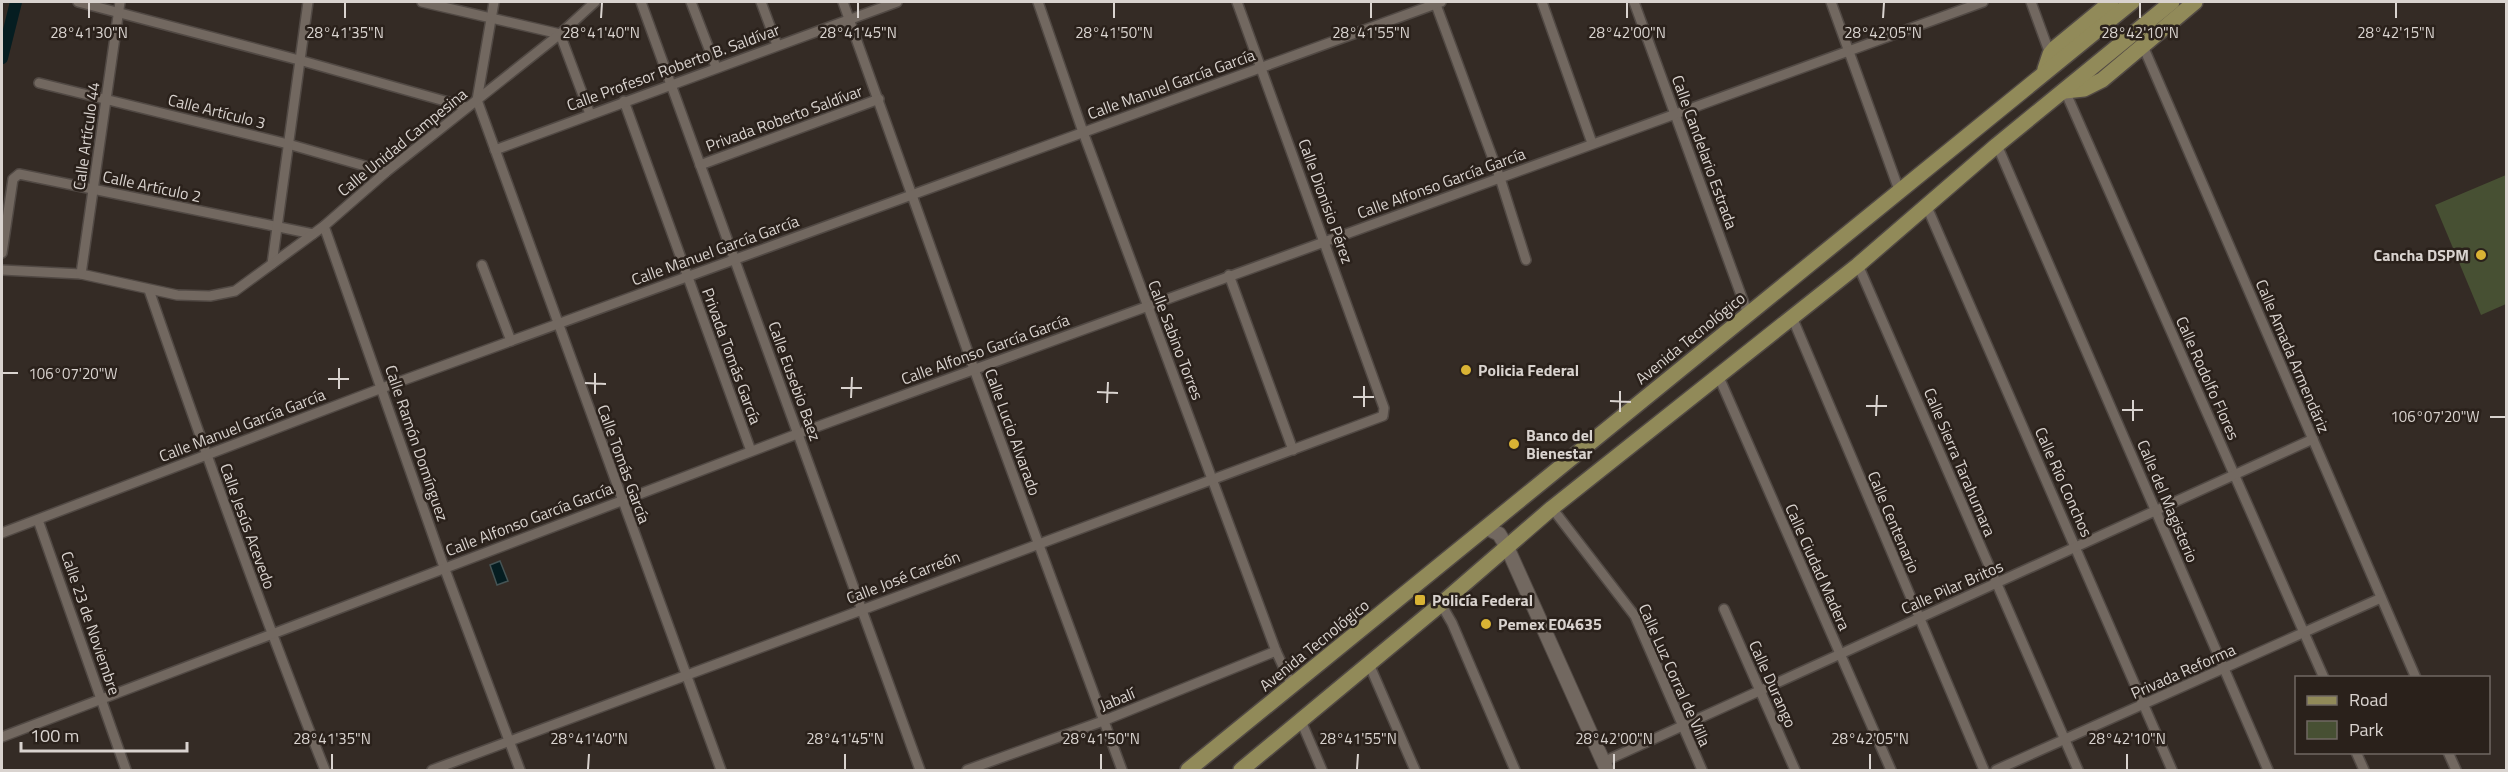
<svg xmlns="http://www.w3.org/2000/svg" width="2508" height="772" viewBox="0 0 2508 772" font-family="'Titillium Web',sans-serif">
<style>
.green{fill:#475033}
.water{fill:#051d21;stroke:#455455;stroke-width:1.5}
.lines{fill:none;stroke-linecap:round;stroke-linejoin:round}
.canal{stroke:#051d21;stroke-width:12}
.street-casing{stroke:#514944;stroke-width:12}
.secondary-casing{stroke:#514944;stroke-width:16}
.primary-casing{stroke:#514944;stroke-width:18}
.street{stroke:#726860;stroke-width:9}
.secondary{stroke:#726860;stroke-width:14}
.primary{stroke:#918a59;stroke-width:15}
.ticks{fill:none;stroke:#d9d3cf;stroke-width:2}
.poi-dot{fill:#d9b334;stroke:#2a211b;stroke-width:2}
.labels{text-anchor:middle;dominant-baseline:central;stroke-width:5;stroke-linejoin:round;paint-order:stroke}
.street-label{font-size:16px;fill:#d9d3cf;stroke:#2a211b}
.poi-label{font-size:16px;font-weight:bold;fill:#d9d3cf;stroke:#2a211b;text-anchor:start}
.ticks-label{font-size:15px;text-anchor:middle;fill:#d9d3cf;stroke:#2a211b;stroke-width:5;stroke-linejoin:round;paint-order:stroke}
</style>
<rect width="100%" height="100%" fill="#342b25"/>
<!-- green -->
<polygon class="green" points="2506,175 2506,304 2481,315 2435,205"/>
<!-- water -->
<polygon class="water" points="500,561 508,581 497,585 490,565"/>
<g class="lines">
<!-- canal -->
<polyline class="canal" points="2,58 16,2"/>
<defs>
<g id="street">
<polyline points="78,2 299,60 466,107"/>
<polyline points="422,2 560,34 590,114"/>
<polyline points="494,2 477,100 721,770"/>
<polyline points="641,2 920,770"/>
<polyline points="691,2 716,67"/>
<polyline points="761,2 777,45"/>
<polyline points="843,2 974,369 1122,770"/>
<polyline points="1038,2 1083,132 1276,651 1292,686"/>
<polyline points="1435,2 1500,178 1526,260"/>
<polyline points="1542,2 1592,143"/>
<polyline points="1634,2 1748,314"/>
<polyline points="1831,2 1899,190"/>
<polyline points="2031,2 2050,54"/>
<polyline points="2143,46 2416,678"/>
<polyline points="39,83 288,144 386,172"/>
<polyline points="2065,91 2324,678"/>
<polyline points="624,101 751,451"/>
<polyline points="1997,145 2268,770"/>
<polyline points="495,150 897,2"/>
<polyline points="700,165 879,99"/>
<polyline points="1927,207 2172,770"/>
<polyline points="324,226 444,567 520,770"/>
<polyline points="2,253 13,179 19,174 313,234"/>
<polyline points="272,264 308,2"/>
<polyline points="482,265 511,341"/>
<polyline points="1858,265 2078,770"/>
<polyline points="2,270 81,274 177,295 210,296 235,291 324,226 386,172 560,34 595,2"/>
<polyline points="81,274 120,2"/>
<polyline points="1229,275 1293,450"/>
<path d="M149,290C205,452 262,612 325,770"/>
<polyline points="1792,317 1984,770"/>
<polyline points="1718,375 1891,770"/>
<polyline points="1552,508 1635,616 1702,770"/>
<polyline points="38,520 126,770"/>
<polyline points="2,533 382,388 1441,2"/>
<polyline points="1441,604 1452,623 1515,770"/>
<polyline points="1724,609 1795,770"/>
<polyline points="1369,664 1415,770"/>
<polyline points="1301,721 1322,770"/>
<polyline points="2,737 797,434 1983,2"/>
<polyline points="2356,752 2364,770"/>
<polyline points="2448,752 2456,770"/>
<polyline points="1603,762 2313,439"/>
<polyline points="432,770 1383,416 1384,408 1237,2"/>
<polyline points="967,770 1103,721 1276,651"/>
<polyline points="1996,770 2381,598"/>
</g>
<polyline id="secondary" points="1487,528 1499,534 1507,547 1607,770"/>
<g id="primary">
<polyline points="2045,69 2050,54 2055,48 2111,2"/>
<polyline points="2065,91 2084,89 2102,80 2195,2"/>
<polyline points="1188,770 2132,2"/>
<polyline points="1241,770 1441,604 1552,508 1858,265 1997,145 2172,2"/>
</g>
</defs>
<!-- street casing -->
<use href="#street" class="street-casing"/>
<!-- secondary casing -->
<use href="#secondary" class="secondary-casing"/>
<!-- primary casing -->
<use href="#primary" class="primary-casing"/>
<!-- street -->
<use href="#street" class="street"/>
<!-- secondary -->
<use href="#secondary" class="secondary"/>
<!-- primary -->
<use href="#primary" class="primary"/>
</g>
<!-- ticks -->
<path class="ticks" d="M89,18V3M345,18V3M601,18L602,3M858,18V3M1114,18V3M1371,18V3M1627,18V3M1883,18L1884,3M2140,18V3M2396,18V3M3,373H18M328,379H349M585,383L606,384M841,388H862M339,389V368M1097,392L1118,393M595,394V373M1353,397H1374M851,398L852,377M1610,401L1631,402M1107,403L1108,382M1866,406H1887M1364,407V386M2122,410H2143M1620,412V391M1876,416L1877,395M2490,417H2505M2133,421V400M332,769V754M588,769L589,754M845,769V754M1101,769V754M1357,769L1358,754M1614,769V754M1870,769V754M2127,769V754"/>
<!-- markers -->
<g class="poi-dot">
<circle cx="2481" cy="255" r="6"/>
<circle cx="1466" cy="370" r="6"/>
<circle cx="1514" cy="444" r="6"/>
<rect x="1414" y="594" width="12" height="12" rx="3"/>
<circle cx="1486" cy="624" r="6"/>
</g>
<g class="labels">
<!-- street labels -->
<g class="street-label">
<text transform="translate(673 67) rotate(-20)">Calle Profesor Roberto B. Saldívar</text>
<text transform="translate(1171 84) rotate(-20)">Calle Manuel García García</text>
<text transform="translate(217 111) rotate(14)">Calle Artículo 3</text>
<text transform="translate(784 118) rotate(-20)">Privada Roberto Saldívar</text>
<text transform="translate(86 136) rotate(-82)">Calle Artículo 44</text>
<text transform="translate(402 142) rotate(-39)">Calle Unidad Campesina</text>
<text transform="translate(1705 152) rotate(70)">Calle Candelario Estrada</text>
<text transform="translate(1441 183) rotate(-20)">Calle Alfonso García García</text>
<text transform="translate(152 186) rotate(12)">Calle Artículo 2</text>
<text transform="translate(1326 201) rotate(70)">Calle Dionisio Pérez</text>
<text transform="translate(715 250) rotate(-20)">Calle Manuel García García</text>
<text transform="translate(1690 338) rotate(-39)">Avenida Tecnológico</text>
<text transform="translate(1176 340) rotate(69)">Calle Sabino Torres</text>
<text transform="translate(985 349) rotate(-20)">Calle Alfonso García García</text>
<text transform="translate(732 356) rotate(70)">Privada Tomás García</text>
<text transform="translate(2293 356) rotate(67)">Calle Amada Armendáriz</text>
<text transform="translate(2208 378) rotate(66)">Calle Rodolfo Flores</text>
<text transform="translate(795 381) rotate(70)">Calle Eusebio Baez</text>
<text transform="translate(242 425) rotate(-21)">Calle Manuel García García</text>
<text transform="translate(1013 432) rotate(70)">Calle Lucio Alvarado</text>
<text transform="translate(417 443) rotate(71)">Calle Ramón Domínguez</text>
<text transform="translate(1960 462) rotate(67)">Calle Sierra Tarahumara</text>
<text transform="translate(624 464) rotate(70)">Calle Tomás García</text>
<text transform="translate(2064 482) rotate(66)">Calle Río Conchos</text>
<text transform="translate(2168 501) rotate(67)">Calle del Magisterio</text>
<text transform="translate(529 519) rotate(-21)">Calle Alfonso García García</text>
<text transform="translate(1894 522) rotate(67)">Calle Centenario</text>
<text transform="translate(248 526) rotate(70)">Calle Jesús Acevedo</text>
<text transform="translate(1818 567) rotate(66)">Calle Ciudad Madera</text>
<text transform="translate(903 577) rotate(-21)">Calle José Carreón</text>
<text transform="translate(1952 587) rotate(-24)">Calle Pilar Britos</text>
<text transform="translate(91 623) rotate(71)">Calle 23 de Noviembre</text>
<text transform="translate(1314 645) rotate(-39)">Avenida Tecnológico</text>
<text transform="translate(2183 671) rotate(-24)">Privada Reforma</text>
<text transform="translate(1675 675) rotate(66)">Calle Luz Corral de Villa</text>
<text transform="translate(1773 684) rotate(66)">Calle Durango</text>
<text transform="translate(1117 699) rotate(-22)">Jabalí</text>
</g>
<!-- poi labels -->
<g class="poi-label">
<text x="2469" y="255" text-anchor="end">Cancha DSPM</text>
<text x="1478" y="370">Policia Federal</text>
<text x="1526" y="435">Banco del<tspan x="1526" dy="18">Bienestar</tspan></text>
<text x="1432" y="600">Policía Federal</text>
<text x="1498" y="624">Pemex E04635</text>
</g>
</g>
<g class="ticks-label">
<text x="89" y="38">28°41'30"N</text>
<text x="345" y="38">28°41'35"N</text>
<text x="601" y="38">28°41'40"N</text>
<text x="858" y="38">28°41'45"N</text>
<text x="1114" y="38">28°41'50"N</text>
<text x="1371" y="38">28°41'55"N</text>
<text x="1627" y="38">28°42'00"N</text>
<text x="1883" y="38">28°42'05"N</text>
<text x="2140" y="38">28°42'10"N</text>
<text x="2396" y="38">28°42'15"N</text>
<text x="73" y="379">106°07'20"W</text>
<text x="2435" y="422">106°07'20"W</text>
<text x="332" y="744">28°41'35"N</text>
<text x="589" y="744">28°41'40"N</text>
<text x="845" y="744">28°41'45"N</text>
<text x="1101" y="744">28°41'50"N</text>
<text x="1358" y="744">28°41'55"N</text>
<text x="1614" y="744">28°42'00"N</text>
<text x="1870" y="744">28°42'05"N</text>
<text x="2127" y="744">28°42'10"N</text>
</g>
<!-- border -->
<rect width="2508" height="772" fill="none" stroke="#d9d3cf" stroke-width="6"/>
<!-- legend -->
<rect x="2295" y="676" width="195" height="78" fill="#2a211b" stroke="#706863" stroke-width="1.5"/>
<rect x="2307" y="696" width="30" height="9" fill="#918a59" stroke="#706863" stroke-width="1.5"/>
<text x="2349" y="706" font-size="18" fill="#d9d3cf">Road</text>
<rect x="2307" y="721" width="30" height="18" fill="#475033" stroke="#706863" stroke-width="1.5"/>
<text x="2349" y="736" font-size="18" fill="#d9d3cf">Park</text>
<!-- scale -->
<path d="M21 742v9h166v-9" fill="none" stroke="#d9d3cf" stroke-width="3"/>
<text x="30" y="742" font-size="18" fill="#d9d3cf" stroke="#2a211b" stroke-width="4.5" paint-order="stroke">100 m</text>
</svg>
